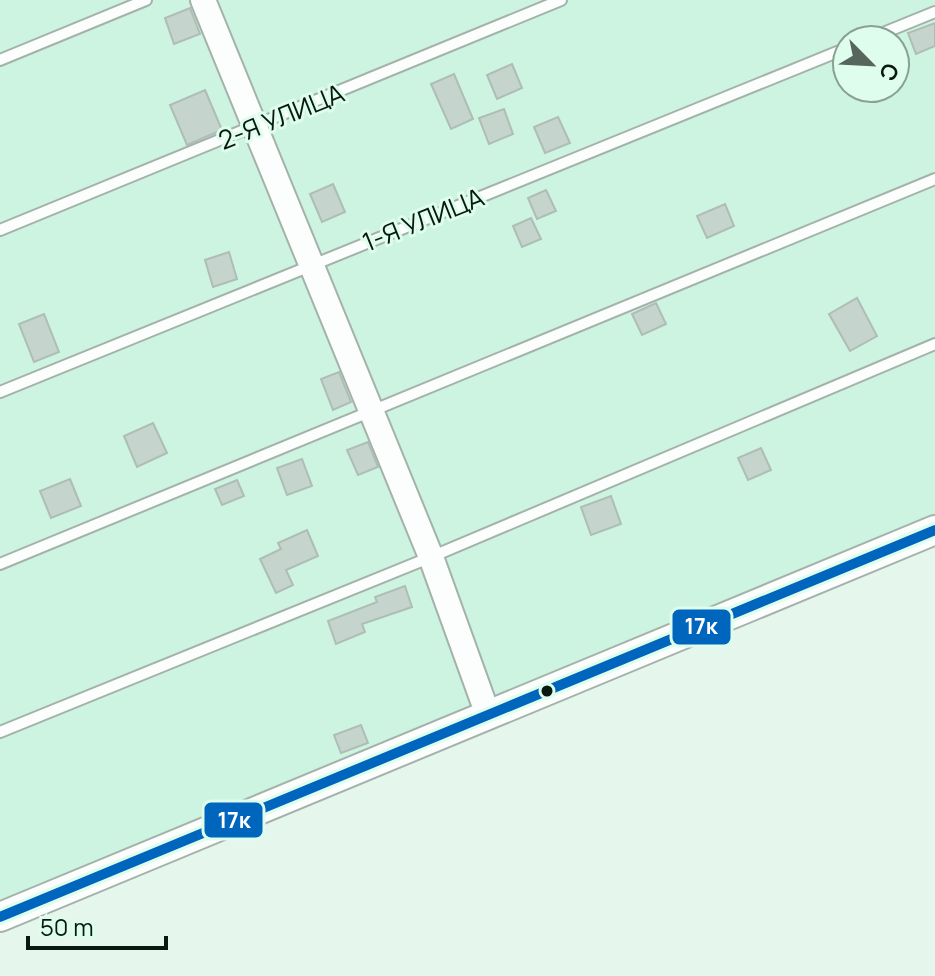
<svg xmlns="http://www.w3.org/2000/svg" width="935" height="976" viewBox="0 0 935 976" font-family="Manrope,sans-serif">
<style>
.green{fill:#cdf4e0;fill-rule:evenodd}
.building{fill:#c5d4cc;stroke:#aebdb5;stroke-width:2}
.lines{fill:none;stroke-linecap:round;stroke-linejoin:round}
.service-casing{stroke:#a4b2ab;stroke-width:14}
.tertiary-casing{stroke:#a4b2ab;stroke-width:28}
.secondary-casing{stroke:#a4b2ab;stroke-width:32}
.service{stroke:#fbfefc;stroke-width:10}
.tertiary{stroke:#fbfefc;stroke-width:24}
.secondary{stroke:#fbfefc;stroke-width:28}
.bus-1-casing{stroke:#defded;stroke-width:16}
.bus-1{stroke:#0065bd;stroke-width:10}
.bus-dot{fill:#091811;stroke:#defded;stroke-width:3}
.labels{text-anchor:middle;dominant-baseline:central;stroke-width:6;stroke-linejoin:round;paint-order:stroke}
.street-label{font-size:26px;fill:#091811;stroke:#defded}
.line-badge{stroke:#defded;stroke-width:3}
.badge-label{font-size:22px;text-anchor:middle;font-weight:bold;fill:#fff}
</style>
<rect width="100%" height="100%" fill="#e5f6ed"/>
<!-- green -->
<path class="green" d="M0,0H935V520L0,901ZM847,40H895V88H847Z"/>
<!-- building -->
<g class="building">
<polygon points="190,8 200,34 174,44 165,18"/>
<polygon points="935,23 935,46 916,54 908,33"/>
<polygon points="512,64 522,88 497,99 487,75"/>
<polygon points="454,74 473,119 451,129 431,84"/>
<polygon points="205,90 222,130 187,145 170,105"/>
<polygon points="504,109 513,134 489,144 479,118"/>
<polygon points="558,117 570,143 545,153 534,127"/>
<polygon points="333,184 345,212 322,222 310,194"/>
<polygon points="546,190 556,211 537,219 528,198"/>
<polygon points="725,204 734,226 707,238 697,216"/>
<polygon points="531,218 541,239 522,247 513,226"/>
<polygon points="229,252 237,279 213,287 205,260"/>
<polygon points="857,298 877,336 850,351 829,314"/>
<polygon points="656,303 666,324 642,335 632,314"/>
<polygon points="44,314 59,352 34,362 19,324"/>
<polygon points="339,372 351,402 333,410 321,379"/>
<polygon points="153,423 167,453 137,467 124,436"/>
<polygon points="368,442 378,467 358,475 347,450"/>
<polygon points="761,448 771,470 748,480 738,458"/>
<polygon points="302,459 312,486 287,495 277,468"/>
<polygon points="70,479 81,506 51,518 40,491"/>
<polygon points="237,480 244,496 222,505 215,489"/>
<polygon points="611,496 621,524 591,535 581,507"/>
<polygon points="307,530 318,556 286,570 293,585 276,593 260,559 281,549 278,543"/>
<polygon points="405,586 412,607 362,624 365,632 336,644 328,621 377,602 375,597"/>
<polygon points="361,725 368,743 341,753 334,735"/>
</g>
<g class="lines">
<defs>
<g id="service">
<polyline points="866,40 935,12"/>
<polyline points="0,60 146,0"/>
<polyline points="0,230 561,0"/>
<polyline points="0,392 847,48"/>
<polyline points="0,564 935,179"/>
<polyline points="0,732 431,557 935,344"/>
</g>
<polyline id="tertiary" points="203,0 431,557 488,715"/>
<polyline id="secondary" points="0,917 935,530"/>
</defs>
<!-- service casing -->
<use href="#service" class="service-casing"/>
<!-- tertiary casing -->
<use href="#tertiary" class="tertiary-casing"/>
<!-- secondary casing -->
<use href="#secondary" class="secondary-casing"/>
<!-- service -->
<use href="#service" class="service"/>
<!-- tertiary -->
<use href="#tertiary" class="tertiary"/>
<!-- secondary -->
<use href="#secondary" class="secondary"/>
<defs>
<polyline id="bus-1" points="0,917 935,530"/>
</defs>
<!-- bus-1 casing -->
<use href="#bus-1" class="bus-1-casing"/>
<!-- bus-1 -->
<use href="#bus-1" class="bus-1"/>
</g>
<!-- markers -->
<circle class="bus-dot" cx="547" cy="691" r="7"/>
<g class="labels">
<!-- street labels -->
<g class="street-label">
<text transform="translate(281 116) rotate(-22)">2-Я УЛИЦА</text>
<text transform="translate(423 219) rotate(-22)">1-Я УЛИЦА</text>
</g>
</g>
<g class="line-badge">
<rect x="671" y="608" width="61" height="38" rx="8" fill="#0065bd"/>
<rect x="203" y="801" width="61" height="38" rx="8" fill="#0065bd"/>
</g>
<g class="badge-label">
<text x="701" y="634">17к</text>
<text x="234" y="828">17к</text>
</g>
<!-- north arrow -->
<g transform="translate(871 64) rotate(114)"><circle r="38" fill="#defded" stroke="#89a195" stroke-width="2"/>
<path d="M0-6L14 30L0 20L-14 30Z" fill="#56665e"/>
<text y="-12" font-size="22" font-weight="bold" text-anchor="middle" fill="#091811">С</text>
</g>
<!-- scale -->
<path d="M28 936v12h138v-12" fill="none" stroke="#091811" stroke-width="4"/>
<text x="40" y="936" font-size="24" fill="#091811" stroke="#defded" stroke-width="6" paint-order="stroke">50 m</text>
</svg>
